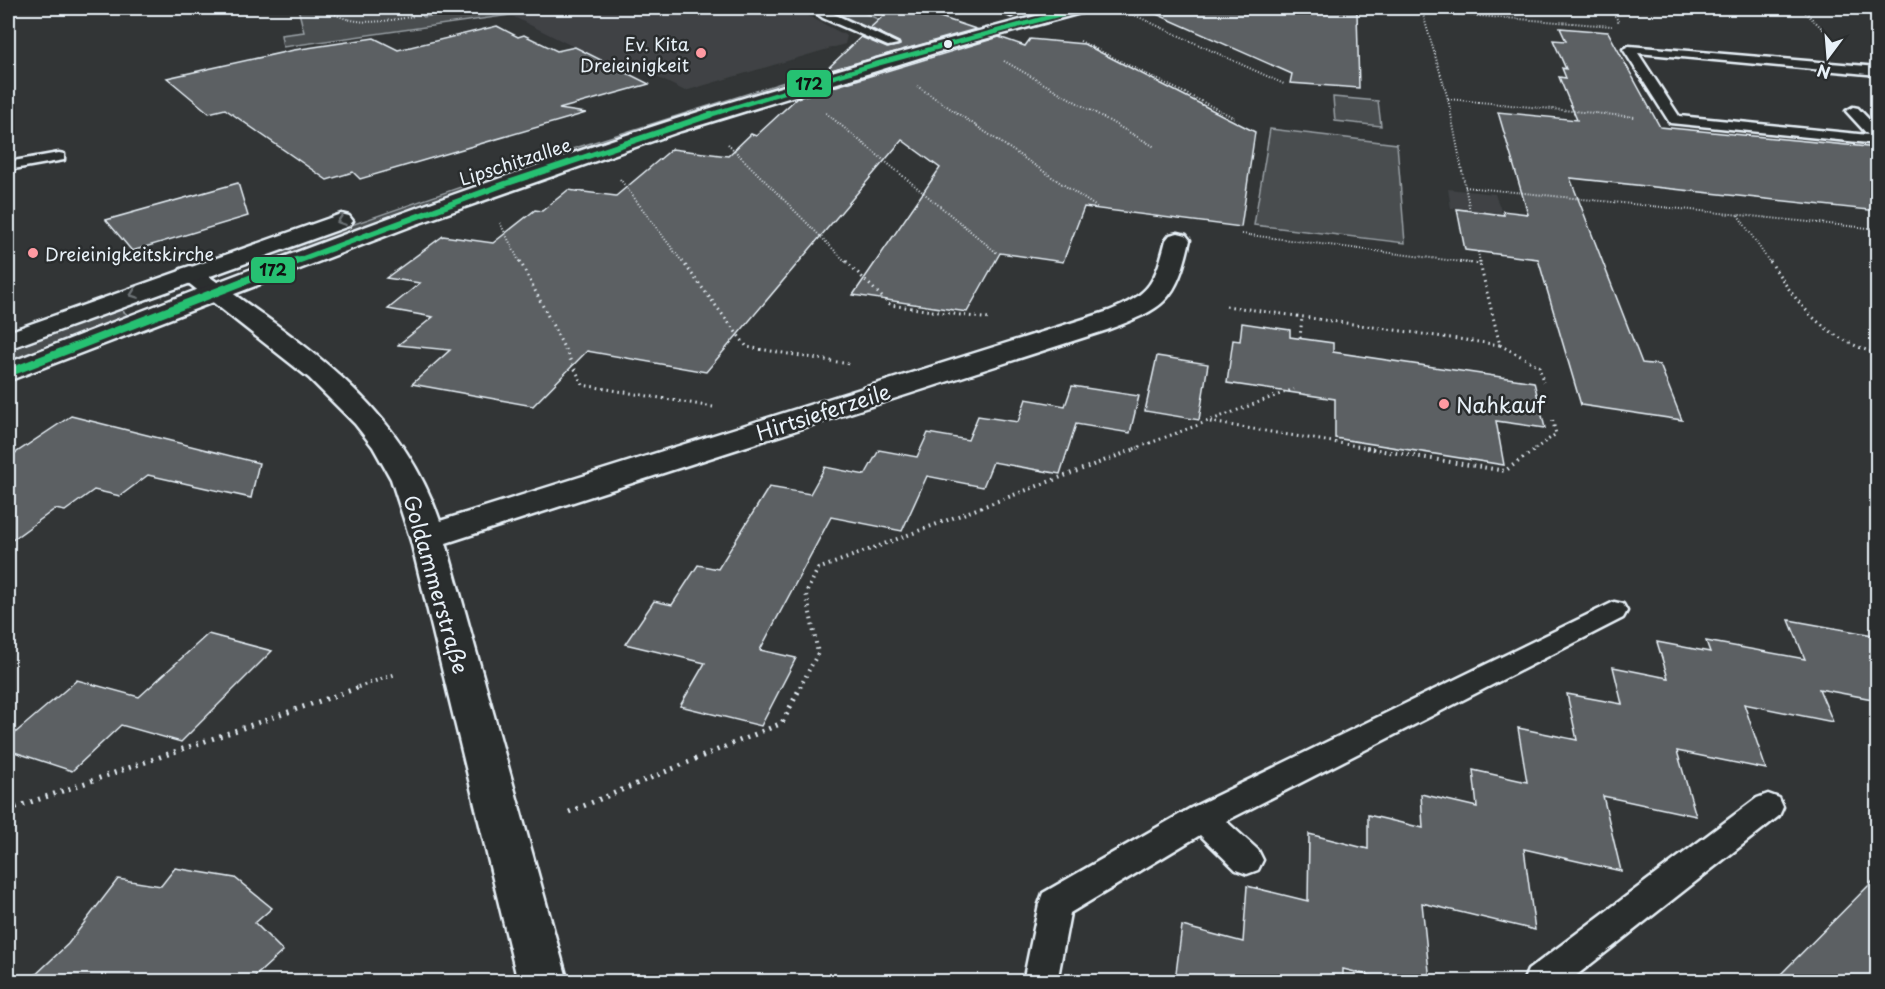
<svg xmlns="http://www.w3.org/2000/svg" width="1885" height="989" viewBox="0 0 1885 989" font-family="'Playpen Sans',sans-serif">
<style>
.built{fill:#3f4244}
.green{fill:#494d4f;stroke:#989fa4;stroke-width:1.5}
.building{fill:#5c6063;stroke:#e8f1f8;stroke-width:1.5}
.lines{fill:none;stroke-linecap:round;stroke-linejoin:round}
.lane-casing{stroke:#e8f1f8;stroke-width:5}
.street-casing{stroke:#e8f1f8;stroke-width:5}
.secondary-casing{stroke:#e8f1f8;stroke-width:5}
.path-far3{stroke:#e8f1f8;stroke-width:2;stroke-dasharray:1 2;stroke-linecap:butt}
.path-far2{stroke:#e8f1f8;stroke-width:3;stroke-dasharray:1.5 4;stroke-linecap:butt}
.path-far1{stroke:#e8f1f8;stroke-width:4;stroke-dasharray:1.5 4.5;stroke-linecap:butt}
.path{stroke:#e8f1f8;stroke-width:5;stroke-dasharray:2 6;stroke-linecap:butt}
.lane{fill:#2a2d2e;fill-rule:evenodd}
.street{fill:#2a2d2e;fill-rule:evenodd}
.secondary{fill:#2a2d2e;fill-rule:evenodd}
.bus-1-far2-casing{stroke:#2a2d2e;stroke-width:7}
.bus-1-far1-casing{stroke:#2a2d2e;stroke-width:9}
.bus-1-casing{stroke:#2a2d2e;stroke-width:11}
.bus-1-far2{stroke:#26c172;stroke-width:4.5}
.bus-1-far1{stroke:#26c172;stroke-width:6}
.bus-1{stroke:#26c172;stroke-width:8}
.oneway{stroke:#6c7275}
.bus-dot{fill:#e8f1f8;stroke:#2a2d2e;stroke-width:2}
.poi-dot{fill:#ff9aa2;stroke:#2a2d2e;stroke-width:2}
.labels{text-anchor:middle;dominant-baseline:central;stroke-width:5;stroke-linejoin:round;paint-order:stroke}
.far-poi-label{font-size:18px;fill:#e8f1f8;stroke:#2a2d2e;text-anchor:end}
.far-street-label{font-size:18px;fill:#e8f1f8;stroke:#2a2d2e}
.poi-label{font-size:21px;fill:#e8f1f8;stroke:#2a2d2e;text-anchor:start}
.street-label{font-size:21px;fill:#e8f1f8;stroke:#2a2d2e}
.line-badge{stroke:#2a2d2e;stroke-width:2}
.pale-badge-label{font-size:16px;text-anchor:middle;font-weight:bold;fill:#111}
</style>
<rect width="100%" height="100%" fill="#323536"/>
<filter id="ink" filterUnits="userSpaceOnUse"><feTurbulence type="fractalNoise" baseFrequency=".0167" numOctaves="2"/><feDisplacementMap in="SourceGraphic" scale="12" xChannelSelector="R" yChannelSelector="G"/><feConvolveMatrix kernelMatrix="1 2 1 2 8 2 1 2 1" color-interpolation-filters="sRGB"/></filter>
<g filter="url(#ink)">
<!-- built -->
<g class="built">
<polygon points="298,8 793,8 847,36 845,44 685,91 624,61 610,65 510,15 283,47 281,35 304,32"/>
<polygon points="1448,189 1495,194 1502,213 1451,208"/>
</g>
<!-- green -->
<g class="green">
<polygon points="298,8 398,8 399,13 421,11 423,17 498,8 559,8 283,47 281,35 304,32"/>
<polygon points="826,8 854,8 899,29 881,34"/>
<polygon points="854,60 862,63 722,106 273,261 265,255 553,155"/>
<polygon points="1333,97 1378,101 1381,126 1335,121"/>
<polygon points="1270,129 1397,144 1405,243 1254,225"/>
<polygon points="119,308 129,316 8,363 8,351"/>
</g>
<!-- building -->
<g class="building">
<polygon points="892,8 913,8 976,29 824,72 861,37 887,48 900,45 899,42 870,28"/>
<polygon points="1143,8 1332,8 1332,10 1357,12 1359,88 1290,83 1292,74"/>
<polygon points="497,26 518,37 524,35 557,51 575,47 649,84 559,109 586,113 360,179 353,172 327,180 225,109 209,113 167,78 294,50 374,38 398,50"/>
<polygon points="1560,28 1608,32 1660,127 1878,148 1878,211 1570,178 1642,363 1660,365 1682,420 1581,405 1538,259 1465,250 1457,209 1504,215 1503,211 1528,214 1498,112 1577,120 1559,77 1566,78 1562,68 1566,69 1553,40 1566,41"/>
<polygon points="999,37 1025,46 1030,39 1084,44 1255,132 1241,227 1084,207 1063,262 1000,253 967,312 853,295 940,168 902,140 706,372 587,351 533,406 412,384 450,350 398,345 433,317 388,309 420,283 386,278 443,236 493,243 535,210 542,211 568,190 616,196 672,149 728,156 751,134 756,136 797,98"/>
<polygon points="238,183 248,216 132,251 106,220"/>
<polygon points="1242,323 1290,330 1290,337 1333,343 1333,352 1534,382 1545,428 1496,421 1504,465 1335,438 1335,399 1227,383 1233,340 1240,341"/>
<polygon points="1157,356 1208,364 1199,420 1145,411"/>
<polygon points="1072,386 1139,396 1130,433 1076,424 1060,474 993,462 983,487 927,476 902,531 831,517 760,650 796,658 761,726 680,706 705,663 625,644 654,601 672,605 698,565 718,569 769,487 810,494 825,467 865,475 879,450 917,457 928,433 968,440 978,416 1018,422 1026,399 1065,406"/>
<polygon points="71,416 259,463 251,498 148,475 120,496 94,490 65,511 55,509 8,543 8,458"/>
<polygon points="1789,620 1878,636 1878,700 1819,689 1833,722 1744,704 1766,769 1677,751 1696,816 1603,796 1621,871 1524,849 1535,930 1422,903 1430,981 1392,981 1343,969 1343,981 1175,981 1182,926 1243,942 1247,886 1308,901 1309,834 1368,849 1368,815 1423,828 1421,794 1477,807 1473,770 1527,782 1518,728 1577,740 1567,694 1622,704 1613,667 1668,678 1657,642 1710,652 1706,641 1805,659"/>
<polygon points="208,634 272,651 181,742 121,725 72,771 8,750 8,739 77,680 139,697"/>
<polygon points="175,868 235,878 272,908 255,923 283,951 250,981 29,981 68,944 118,879 161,886"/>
<polygon points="1878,876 1878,981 1774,981"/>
</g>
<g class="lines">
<defs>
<g id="lane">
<polygon points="443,8 477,8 472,11 439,13 438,11"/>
<polygon points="809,8 821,8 898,44 888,46 823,18"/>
<polygon points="993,8 1006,8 1016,13 1011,16"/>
<polygon points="1629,46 1878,67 1878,75 1638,53 1679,116 1868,135 1846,111 1853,107 1858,108 1878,129 1878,144 1670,123 1623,49"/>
<polygon points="59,153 64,154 64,160 8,170 8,162"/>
<polygon points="1614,602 1623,604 1627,611 1623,618 1226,821 1258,850 1263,860 1258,870 1247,874 1236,870 1200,835 1070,913 1057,982 1023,982 1039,904 1043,893 1191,808"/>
<polygon points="1768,794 1779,798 1783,807 1779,816 1568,982 1523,982 1528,970 1757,798"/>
</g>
<path id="street" d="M1178,233L1186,235L1190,240C1176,302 1165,308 1107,330L446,543L568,982H518L411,541L391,479L373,447L355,424L309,378L177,274L181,269L190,266L199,269C298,342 397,398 440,521L1109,311C1151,294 1155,282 1166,240L1170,235Z"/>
<g id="secondary">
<path d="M1067,8H1091L1088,11L951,48L681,131L414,225L8,381V363C226,278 444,194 667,122C799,80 933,42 1067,8Z"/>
<polygon points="341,214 349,216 353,221 349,226 8,349 8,332"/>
</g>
</defs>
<!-- lane casing -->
<use href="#lane" class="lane-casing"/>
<!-- street casing -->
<use href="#street" class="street-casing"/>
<!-- secondary casing -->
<use href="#secondary" class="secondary-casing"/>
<!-- path-far3 -->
<g class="path-far3">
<path d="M325,8C351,28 384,22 414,16"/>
<polyline points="1119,8 1284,84"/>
<polyline points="1372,8 1612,26"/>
<polyline points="1421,8 1448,99 1470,211"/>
<polyline points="1610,8 1619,22"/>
<polyline points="1675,8 1718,13 1736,8"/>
<polyline points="1772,8 1801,10"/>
<polyline points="1801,8 1830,36"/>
<polyline points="1429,10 1443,8"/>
<polyline points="1080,41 1235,118"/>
<polyline points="1004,61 1155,147"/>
<polyline points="917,86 1098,208"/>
<polyline points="1448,99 1635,117"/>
<polyline points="826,113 997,253"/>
<polyline points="728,144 847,263"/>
<polyline points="620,179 683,263"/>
<polyline points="1465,187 1878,229"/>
<polyline points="1738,215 1770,263"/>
<polyline points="500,223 520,263"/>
<polyline points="1242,234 1470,263"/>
<polyline points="1478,252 1480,263"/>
</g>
<!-- path-far2 -->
<g class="path-far2">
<polyline points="520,261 583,385 713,407"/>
<polyline points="682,261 747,347 849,364"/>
<polyline points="846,261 890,305 989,319"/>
<polyline points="1480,261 1480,264"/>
<path d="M1770,261C1800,308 1823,337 1878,354"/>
<polyline points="1226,306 1500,345 1480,264 1458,261"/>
<polyline points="1300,338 1302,317"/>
<polyline points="1500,345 1539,366 1543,382"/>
<polyline points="1210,422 1375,449"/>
<polyline points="1134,449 1294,389"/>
<polyline points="1535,449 1556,434 1552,418"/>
</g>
<!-- path-far1 -->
<g class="path-far1">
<polyline points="1366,448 1505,471 1537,448"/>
<polyline points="358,687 396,674"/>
<polyline points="800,687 818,653 806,593 818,569 1138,448"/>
</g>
<!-- path -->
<g class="path">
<polyline points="8,810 363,686"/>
<polyline points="569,812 782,723 801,686"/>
</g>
<!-- lane -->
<use href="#lane" class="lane"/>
<!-- street -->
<use href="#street" class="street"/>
<!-- secondary -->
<use href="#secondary" class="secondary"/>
<defs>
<polyline id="bus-1-far2" points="706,116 876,64 1083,8"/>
<polyline id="bus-1-far1" points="292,263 505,184 710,115"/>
<polyline id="bus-1" points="8,373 296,261"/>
</defs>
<!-- bus-1-far2 casing -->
<use href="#bus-1-far2" class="bus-1-far2-casing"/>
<!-- bus-1-far1 casing -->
<use href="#bus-1-far1" class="bus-1-far1-casing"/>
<!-- bus-1 casing -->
<use href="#bus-1" class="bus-1-casing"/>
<!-- bus-1-far2 -->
<use href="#bus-1-far2" class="bus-1-far2"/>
<!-- bus-1-far1 -->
<use href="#bus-1-far1" class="bus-1-far1"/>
<!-- bus-1 -->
<use href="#bus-1" class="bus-1"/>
</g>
<!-- one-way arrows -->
<defs><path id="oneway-chevron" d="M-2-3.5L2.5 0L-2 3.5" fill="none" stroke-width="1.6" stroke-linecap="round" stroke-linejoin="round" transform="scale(1.5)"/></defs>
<g class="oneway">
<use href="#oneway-chevron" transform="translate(341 221) rotate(161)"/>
<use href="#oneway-chevron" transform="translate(134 294) rotate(160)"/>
</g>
</g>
<!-- markers -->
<circle class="bus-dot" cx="948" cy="44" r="5"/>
<g class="poi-dot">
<circle cx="701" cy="53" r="6"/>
<circle cx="33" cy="253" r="6"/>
<circle cx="1444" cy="404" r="6"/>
</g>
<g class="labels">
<!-- far-poi labels -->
<g class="far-poi-label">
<text x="689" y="43">Ev. Kita<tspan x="689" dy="21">Dreieinigkeit</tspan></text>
<text x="45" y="253" text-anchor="start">Dreieinigkeitskirche</text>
</g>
<!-- far-street labels -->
<g class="far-street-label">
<text transform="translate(515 161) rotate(-18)">Lipschitzallee</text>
</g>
<!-- poi labels -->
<g class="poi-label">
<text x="1456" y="404">Nahkauf</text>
</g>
<!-- street labels -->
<g class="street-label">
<text transform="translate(823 411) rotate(-18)">Hirtsieferzeile</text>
<text transform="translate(437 584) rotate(74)">Goldammerstraße</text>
</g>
</g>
<g class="line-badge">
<rect x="786" y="69" width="46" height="29" rx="6" fill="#26c172"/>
<rect x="250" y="256" width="46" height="28" rx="6" fill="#26c172"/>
</g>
<g class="pale-badge-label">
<text x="809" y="90">172</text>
<text x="273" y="276">172</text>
</g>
<!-- margin -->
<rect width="1885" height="989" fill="none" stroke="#2a2d2e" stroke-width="30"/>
<rect x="15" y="15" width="1855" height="959" fill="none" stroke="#e8f1f8" stroke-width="2" filter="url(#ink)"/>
<!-- north arrow -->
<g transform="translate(1828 57) rotate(196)" stroke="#2a2d2e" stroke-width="4.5" paint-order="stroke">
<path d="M0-4.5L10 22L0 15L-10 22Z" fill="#e8f1f8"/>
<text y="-9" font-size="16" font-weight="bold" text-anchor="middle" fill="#e8f1f8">N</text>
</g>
</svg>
